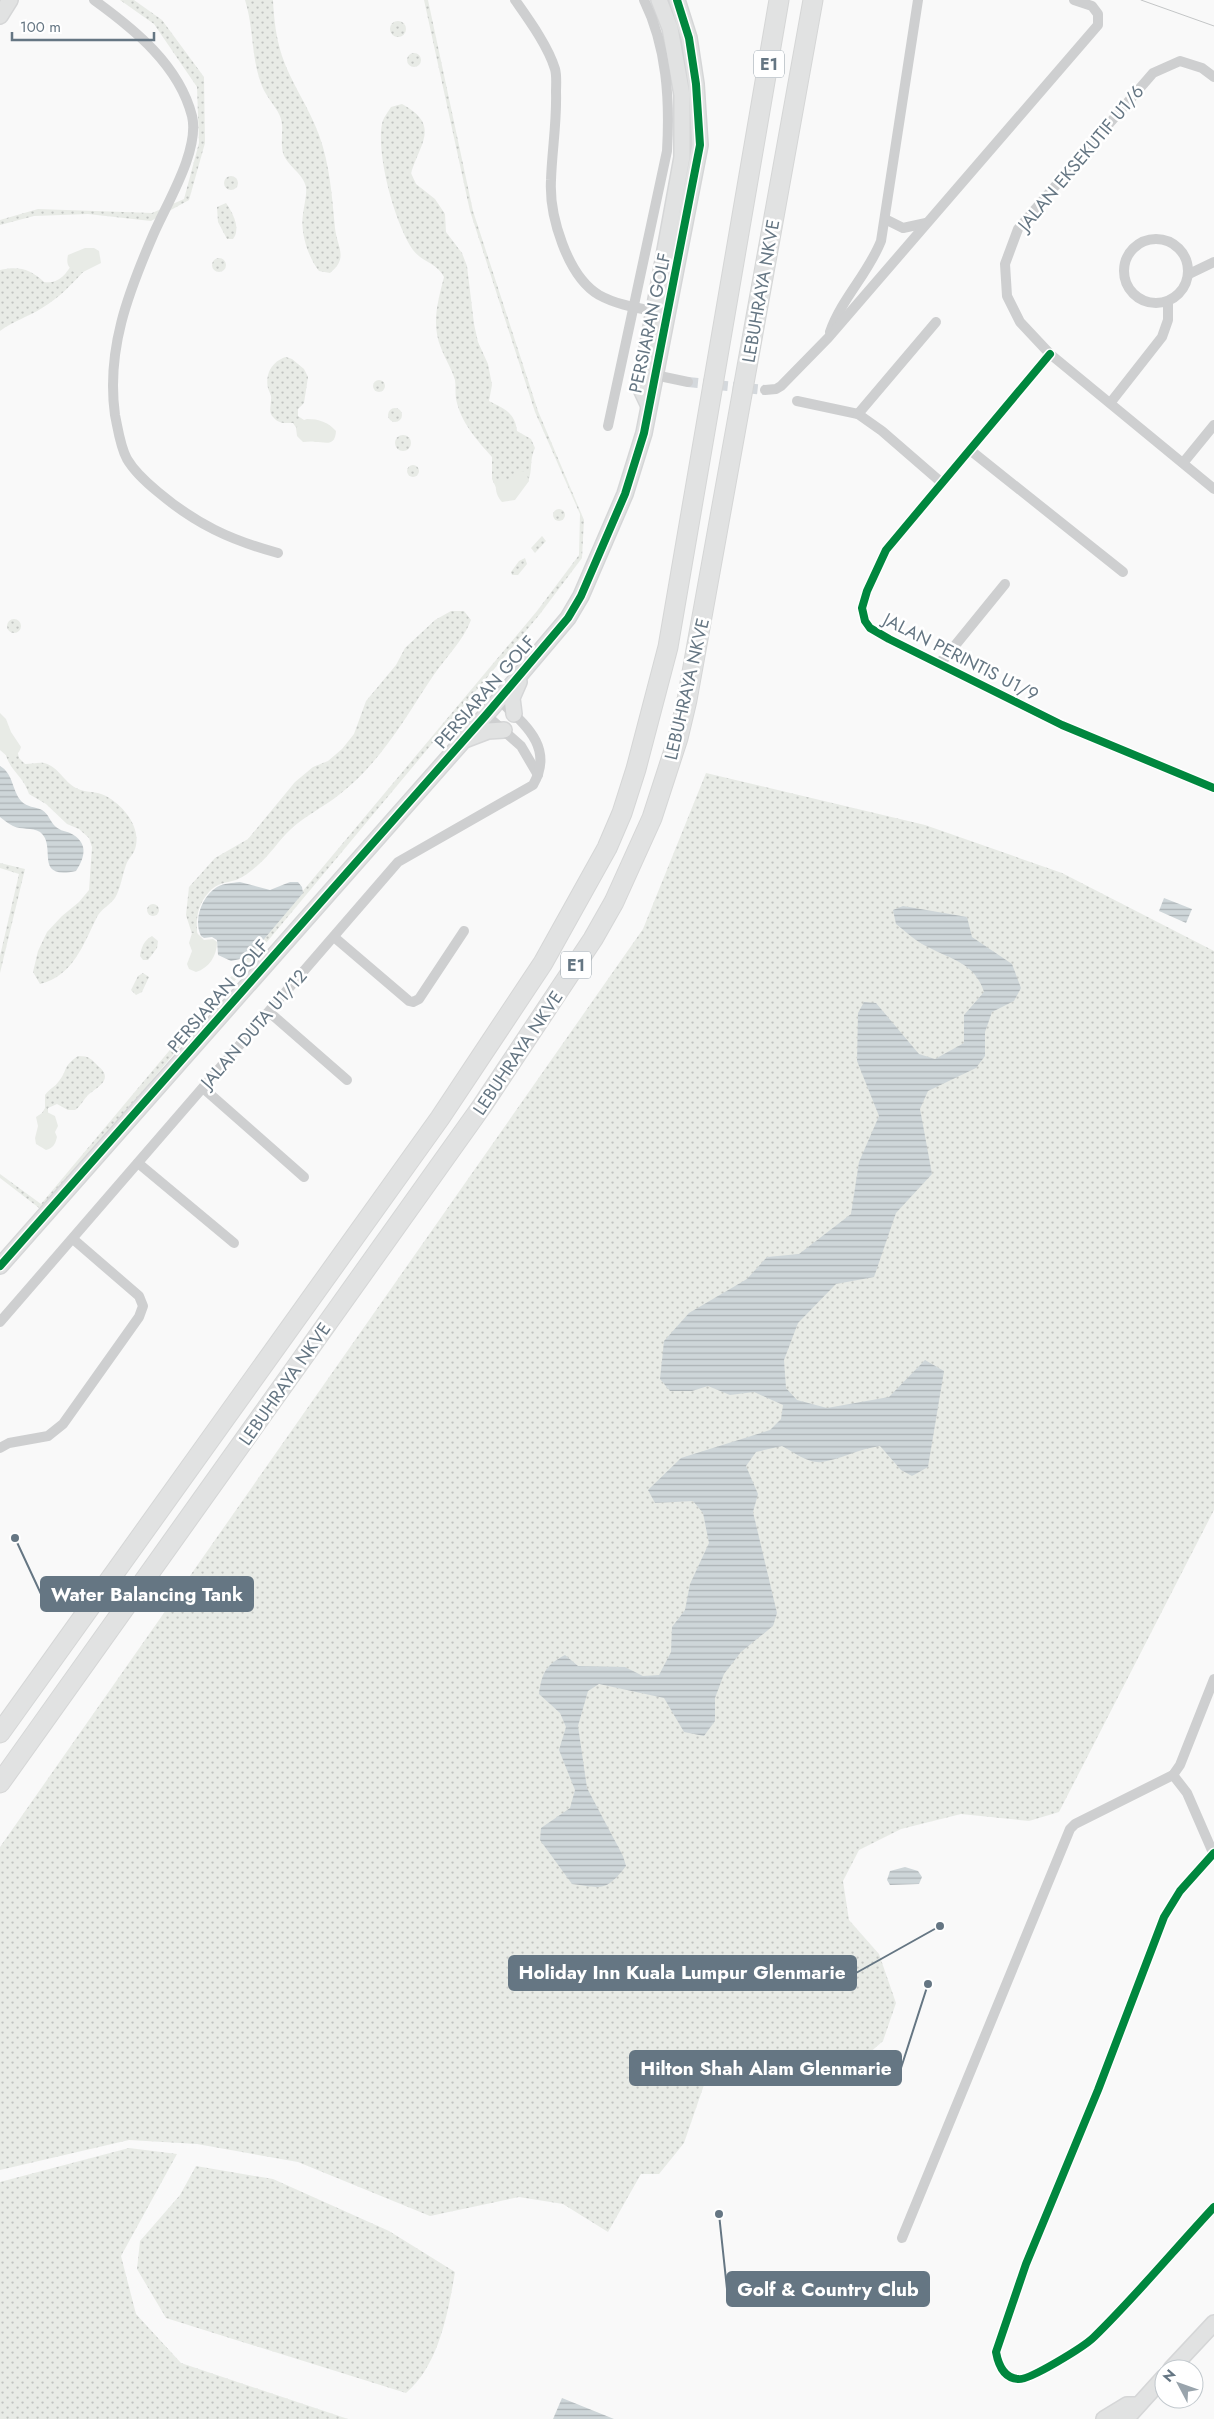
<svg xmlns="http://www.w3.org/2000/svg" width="1214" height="2419" viewBox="0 0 1214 2419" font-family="Jost,sans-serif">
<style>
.grass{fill:url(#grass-dots)}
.pitch{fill:#e8ebe6}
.water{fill:url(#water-rules)}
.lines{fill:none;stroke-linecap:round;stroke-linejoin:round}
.street-tunnel{stroke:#d4d8dc;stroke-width:10;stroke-dasharray:10 5;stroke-linecap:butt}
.secondary-casing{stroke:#d5d6d7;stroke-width:18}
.highway-casing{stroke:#d5d6d6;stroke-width:21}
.street{stroke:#cecfd0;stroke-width:10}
.secondary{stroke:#e1e2e2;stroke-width:15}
.highway{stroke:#e1e2e2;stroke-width:19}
.tram{stroke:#c3c5c6;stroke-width:1}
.cycleway-casing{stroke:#fff;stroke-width:11}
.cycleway{stroke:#00873e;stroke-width:8}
.labels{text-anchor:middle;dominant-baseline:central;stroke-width:5;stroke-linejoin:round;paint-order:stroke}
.shield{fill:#fff;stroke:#939fa8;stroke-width:1}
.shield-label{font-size:16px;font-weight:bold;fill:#657683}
.street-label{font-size:18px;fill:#657683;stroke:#fff}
.leader{fill:none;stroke:#657683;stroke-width:2}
.callout-dot{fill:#657683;stroke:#fff;stroke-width:2}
.callout{fill:#657683;stroke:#657683;stroke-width:2}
.callout-label{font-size:19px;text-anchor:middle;font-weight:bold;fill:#fff}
</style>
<defs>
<pattern id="grass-dots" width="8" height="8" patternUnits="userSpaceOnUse" patternTransform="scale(1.25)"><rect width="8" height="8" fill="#e8ebe6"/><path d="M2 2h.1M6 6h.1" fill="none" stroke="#c0c3c0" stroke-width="1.8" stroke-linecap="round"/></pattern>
<pattern id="water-rules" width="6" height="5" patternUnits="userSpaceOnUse" patternTransform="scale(1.25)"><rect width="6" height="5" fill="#ced6d9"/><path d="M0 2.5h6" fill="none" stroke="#abb2b5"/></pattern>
</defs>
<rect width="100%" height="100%" fill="#f9f9f9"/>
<!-- grass -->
<g class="grass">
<polygon points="120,0 134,0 162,20 204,77 205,143 189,200 151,221 88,214 34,216 0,225 0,220 38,209 152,213 184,199 199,143 197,87 154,24"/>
<path d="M245,0H273C274,20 276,37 282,56C291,83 309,107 319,135C330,165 332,197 335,228C337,247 349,258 330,273L319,271C308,257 300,232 303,214C304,205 307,196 306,187C303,173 287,166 283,153C280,141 284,130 281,119C279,110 266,97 262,86C251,59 254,28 245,0Z"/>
<polygon points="424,0 428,0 473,211 538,411 584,520 582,558 540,614 43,1211 0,1178 0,1174 41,1204 537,611 579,555 580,514 535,412 470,211"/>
<circle cx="398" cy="29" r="8"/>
<circle cx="414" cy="60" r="7"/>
<path d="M402,104C441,125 420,143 411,173L416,184L435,199L445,214L446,232L462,253L467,266L474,324L478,342L488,364L492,385L489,401C505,409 515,413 517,431L531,439L535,448C529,460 533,470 528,482L499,494L492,479V457C477,440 461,423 456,399C455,393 456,386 455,380C452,369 445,359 441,348C431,324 438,301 444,277C437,263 422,262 413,250C395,224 376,155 382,124C383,118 388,112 391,107Z"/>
<circle cx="231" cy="183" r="7"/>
<path d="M226,203C233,213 241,229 233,239H227L218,222L217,207Z"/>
<circle cx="219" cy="265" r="7"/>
<path d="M73,263L86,269C73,283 58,299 42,308C28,317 13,321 0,331V270C19,266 30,269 44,282C59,284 65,275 73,263Z"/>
<path d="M286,357L292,359L304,369L308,377L304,403L298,409V416L307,422L300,434L293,423C286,423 279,424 274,418C268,413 271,406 271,400C272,395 269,392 268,388C265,374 272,361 286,357Z"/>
<circle cx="379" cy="386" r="6"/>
<circle cx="395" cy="415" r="7"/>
<circle cx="403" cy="443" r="8"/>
<circle cx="413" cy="471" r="6"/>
<circle cx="559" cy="515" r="6"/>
<polygon points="542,536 546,541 535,553 531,548"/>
<polygon points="525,558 527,564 518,575 512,575 511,572 519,561"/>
<path d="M451,611H464L471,620C463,641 446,657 433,676C405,718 381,762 340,794C324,807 306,815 291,829C279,840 270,855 258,865C251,871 244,877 236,880C225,883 217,883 209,892C197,905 195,921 198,938L193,937L186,915L189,887L215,858L248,839L295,782L313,767L328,761L342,749L354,734L366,701L396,665L405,648L435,620Z"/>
<circle cx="14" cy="626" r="7"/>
<path d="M16,745L19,758L25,764C31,764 39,762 44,763C59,767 64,782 76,788C85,793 97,791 106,796C124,806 142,828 135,849C133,855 128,859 126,865C122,876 121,887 115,898C110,905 101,909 97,917C83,945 73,976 40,984L33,972L38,951L47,932L62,916L79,902L89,890L92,847L89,838L79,829L67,824L46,804L29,794C23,775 10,772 5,752Z"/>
<polygon points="706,773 925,825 1062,873 1214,951 1214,1510 1059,1812 1029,1821 961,1814 901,1829 859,1850 843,1881 849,1920 879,1954 896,2003 883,2041 867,2055 827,2074 799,2075 774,2060 742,2061 705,2082 684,2143 659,2174 641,2174 608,2232 563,2204 519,2197 430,2216 298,2162 197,2144 129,2140 0,2170 0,1847 643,929"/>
<polygon points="0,863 25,869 0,973 0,956 19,874 0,868"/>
<circle cx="153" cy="910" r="6"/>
<path d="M152,936L158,941L157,948L148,960H143L140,956C141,948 144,940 152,936Z"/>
<polygon points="143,973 149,977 142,992 136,995 131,990 138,976"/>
<path d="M78,1056C90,1056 91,1059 98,1066C114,1079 99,1086 88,1095C83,1100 81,1106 75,1110H68L57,1104L48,1108V1115L42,1113L45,1108V1095C49,1089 55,1087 59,1081C68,1070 62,1067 78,1056Z"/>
<polygon points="129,2148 177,2154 121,2256 136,2314 181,2363 348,2419 0,2419 0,2182"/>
<path d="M196,2166L273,2179L389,2231L455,2272C448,2313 439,2365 406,2393L166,2318L137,2269L140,2241L180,2195Z"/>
</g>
<!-- pitch -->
<g class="pitch">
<path d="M85,248H94L99,251L101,263L83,272L75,273C68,267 66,264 68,255Z"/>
<path d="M307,419C319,419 328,422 336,431C335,447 326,442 315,442C311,441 307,442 303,442L297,436L296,428L301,421Z"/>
<path d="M522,471L526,473L529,481L515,500L502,502C497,497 494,488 497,481L507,480Z"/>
<path d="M0,713L6,719L11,732L21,747C19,754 15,757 8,757L0,750Z"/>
<path d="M192,933H197L204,940L213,939L217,942C217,956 209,968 196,972L189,969L187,964L192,951L189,943Z"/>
<path d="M45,1111L55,1116L58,1126L55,1132L57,1137C55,1145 53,1148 46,1150L36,1144L35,1138L38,1126L36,1117Z"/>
</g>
<!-- water -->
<g class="water">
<path d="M0,766C13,773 12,790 21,801C28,808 34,806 42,810C49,814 50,822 56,827C61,831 65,831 70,833C88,842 86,856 76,871C32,880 58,846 40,832C32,827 21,830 13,826C9,824 4,820 0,817Z"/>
<path d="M240,882L270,890L290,882H298L302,887L303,893L249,957L231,961L218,955L217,940L212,937L204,938L201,936C193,920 202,896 217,887C224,883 232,883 240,882Z"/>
<polygon points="1164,898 1192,909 1186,923 1159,911"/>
<path d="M903,906L967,917L972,937L1012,964L1021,988L1014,1001L992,1012L985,1032V1056L976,1068L928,1091L920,1109L932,1174L896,1213L874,1277L836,1284L798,1323L784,1360L786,1388L797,1400L827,1408L889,1397L925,1360L944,1371L928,1467L912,1476L901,1470L880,1446C859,1449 841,1459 822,1462C809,1464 793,1452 782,1446L756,1452L746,1466L758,1494L753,1512L777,1613L773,1626L741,1652L724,1674L715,1698V1721L704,1736L684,1732L664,1698L599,1684L588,1691L578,1726L587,1788L623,1856L626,1866C606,1892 602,1888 572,1884L540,1840L541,1828L570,1808L575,1790L559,1750L566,1727L560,1713L539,1694C542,1672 546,1665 565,1655L578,1666L625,1667L643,1676L659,1675L671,1652L672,1627L685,1610L690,1584L709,1543L703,1513L693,1501L655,1503L648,1490L681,1458L770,1430L781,1419L783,1405L754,1392L730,1395L708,1386L692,1391H670L660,1379L664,1341L689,1313L747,1279L767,1257L799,1254L851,1214L859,1162L879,1116L857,1061L858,1013L864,1002L876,1003L919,1054L935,1059L964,1043V1015L984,992C975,963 952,960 928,947C917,942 906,932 896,924L893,910Z"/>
<polygon points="905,1867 918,1871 922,1877 919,1884 890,1885 887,1880 890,1871"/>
<polygon points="562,2398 614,2419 553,2419"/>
</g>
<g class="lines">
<!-- street-tunnel -->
<polyline class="street-tunnel" points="688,382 765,390"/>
<defs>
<g id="secondary">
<polyline points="0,16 10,0"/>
<polyline points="648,404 640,387 682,157 682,95 670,28 659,0"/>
<polyline points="514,714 512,698 519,682"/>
<polyline points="467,739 488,731 504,730"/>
<polyline points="0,1266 486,715 568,618 581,596 625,494 644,433 700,145 696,84 689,38 677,0"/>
<polyline points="1171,2369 1214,2323"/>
<polyline points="1104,2419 1127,2405 1138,2405"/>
<polyline points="1126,2419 1164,2377"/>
</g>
<g id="highway">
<polyline points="0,1733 440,1118 543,963 607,848 622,813 636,769 668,647 779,0"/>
<polyline points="0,1783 482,1106 593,939 614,902 652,818 678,738 687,700 813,0"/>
</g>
</defs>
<!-- secondary casing -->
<use href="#secondary" class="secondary-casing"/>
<!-- highway casing -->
<use href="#highway" class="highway-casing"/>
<!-- street -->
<g class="street">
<path d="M94,0C134,29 179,65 192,116C200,150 167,203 154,233C128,293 106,350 115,415C118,429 120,446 127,459C134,471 147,483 158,492C196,524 230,540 278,553"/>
<path d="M515,0C529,20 548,46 555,69C557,76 556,85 556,92C557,122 552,150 551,180C549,215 567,276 599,295C617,305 638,308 658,312"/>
<polyline points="1214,77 1202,68 1180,61 1153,73 1018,229 1005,264 1007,296 1020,322 1050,354 1214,489"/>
<polyline points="885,219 903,228 926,223"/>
<circle cx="1156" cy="271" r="32"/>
<polyline points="1189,274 1214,262"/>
<path d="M830,332C842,298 868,274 881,241L918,0"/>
<polyline points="1050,354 886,550 867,591 862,608 865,621 870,628 889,639 1062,725 1214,788"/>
<polyline points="650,374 688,382"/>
<polyline points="765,390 776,389 781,386 828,338 1098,25 1098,14 1092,6 1074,0"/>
<polyline points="797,401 858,414 882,431 942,483"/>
<polyline points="1111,402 1162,337 1168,320 1168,302"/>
<polyline points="858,414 936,322"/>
<path d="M608,426L667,151C670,100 667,47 644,0"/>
<polyline points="970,450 1123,572"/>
<polyline points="1183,463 1214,425"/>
<polyline points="938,663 944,659 1005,584"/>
<polyline points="486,715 521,746 538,775"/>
<polyline points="334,937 409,1001 413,1002 419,999 464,931"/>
<polyline points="269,1012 347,1080"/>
<polyline points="203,1088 304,1177"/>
<polyline points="138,1163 234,1243"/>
<path d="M0,1322L398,862L533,785C555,747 524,724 499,700"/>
<polyline points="0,1448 9,1443 48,1436 63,1424 139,1317 143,1306 139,1296 73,1239"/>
<polyline points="1173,1775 1187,1793 1214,1855"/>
<path d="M1214,1853L1180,1891L1164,1917L1098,2090L1026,2264L996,2352C998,2363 1003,2378 1018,2379C1029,2381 1085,2346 1094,2337C1136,2296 1174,2250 1214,2207"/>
<polyline points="902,2238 1070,1829 1075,1824 1173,1775 1180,1765 1214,1679"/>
</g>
<!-- secondary -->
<use href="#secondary" class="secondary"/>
<!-- highway -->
<use href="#highway" class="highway"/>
<!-- tram -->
<polyline class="tram" points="1141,0 1214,26"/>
<defs>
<g id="cycleway">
<polyline points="1050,354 886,550 867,591 862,608 865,621 870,628 889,639 1062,725 1214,788"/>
<polyline points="0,1266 486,715 568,618 581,596 625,494 644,433 700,145 696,84 689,38 677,0"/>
<path d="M1214,1853L1180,1891L1164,1917L1098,2090L1026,2264L996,2352C998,2363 1003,2378 1018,2379C1029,2381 1085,2346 1094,2337C1136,2296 1174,2250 1214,2207"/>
</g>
</defs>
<!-- cycleway casing -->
<use href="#cycleway" class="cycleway-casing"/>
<!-- cycleway -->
<use href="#cycleway" class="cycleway"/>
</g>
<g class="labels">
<!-- shield labels -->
<g class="shield">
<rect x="754" y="50.5" width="30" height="27" rx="4"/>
<rect x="561" y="951.5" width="30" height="27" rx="4"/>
</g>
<g class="shield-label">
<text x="769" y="64">E1</text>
<text x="576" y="965">E1</text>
</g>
<!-- street labels -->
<g class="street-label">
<text transform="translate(1081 158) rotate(-50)">JALAN EKSEKUTIF U1/6</text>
<text transform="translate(761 291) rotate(-80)">LEBUHRAYA NKVE</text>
<text transform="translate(650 323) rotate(-78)">PERSIARAN GOLF</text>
<text transform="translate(961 657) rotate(27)">JALAN PERINTIS U1/9</text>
<text transform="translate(687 689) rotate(-77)">LEBUHRAYA NKVE</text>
<text transform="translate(485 692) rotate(-49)">PERSIARAN GOLF</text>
<text transform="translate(218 996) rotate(-49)">PERSIARAN GOLF</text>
<text transform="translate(254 1029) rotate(-49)">JALAN DUTA U1/12</text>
<text transform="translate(518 1053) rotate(-56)">LEBUHRAYA NKVE</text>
<text transform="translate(285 1384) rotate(-55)">LEBUHRAYA NKVE</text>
</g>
</g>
<!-- callouts -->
<path class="leader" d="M15 1538L41 1594M940 1926L856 1973M928 1984L901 2068M719 2214L727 2289"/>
<g class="callout-dot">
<circle cx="15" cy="1538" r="5"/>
<circle cx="940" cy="1926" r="5"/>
<circle cx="928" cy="1984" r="5"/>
<circle cx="719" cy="2214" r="5"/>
</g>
<g class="callout">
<rect x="41" y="1577" width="212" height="34" rx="5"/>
<rect x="509" y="1956" width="347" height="34" rx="5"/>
<rect x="630" y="2051" width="271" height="34" rx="5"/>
<rect x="727" y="2272" width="202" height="34" rx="5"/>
</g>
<g class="callout-label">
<text x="147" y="1601">Water Balancing Tank</text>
<text x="682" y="1979">Holiday Inn Kuala Lumpur Glenmarie</text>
<text x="766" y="2075">Hilton Shah Alam Glenmarie</text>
<text x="828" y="2296">Golf &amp; Country Club</text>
</g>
<!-- north arrow -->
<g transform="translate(1179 2384) rotate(311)"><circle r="24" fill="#ffffff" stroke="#c1c8cd"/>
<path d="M0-4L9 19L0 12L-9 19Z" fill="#99a4ac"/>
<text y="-8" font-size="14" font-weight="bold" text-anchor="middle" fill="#657683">N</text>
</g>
<!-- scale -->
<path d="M12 32v8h142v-8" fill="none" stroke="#657683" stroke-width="2.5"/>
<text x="20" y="32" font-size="15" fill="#657683" stroke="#ffffff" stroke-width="4" paint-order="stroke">100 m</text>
</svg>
